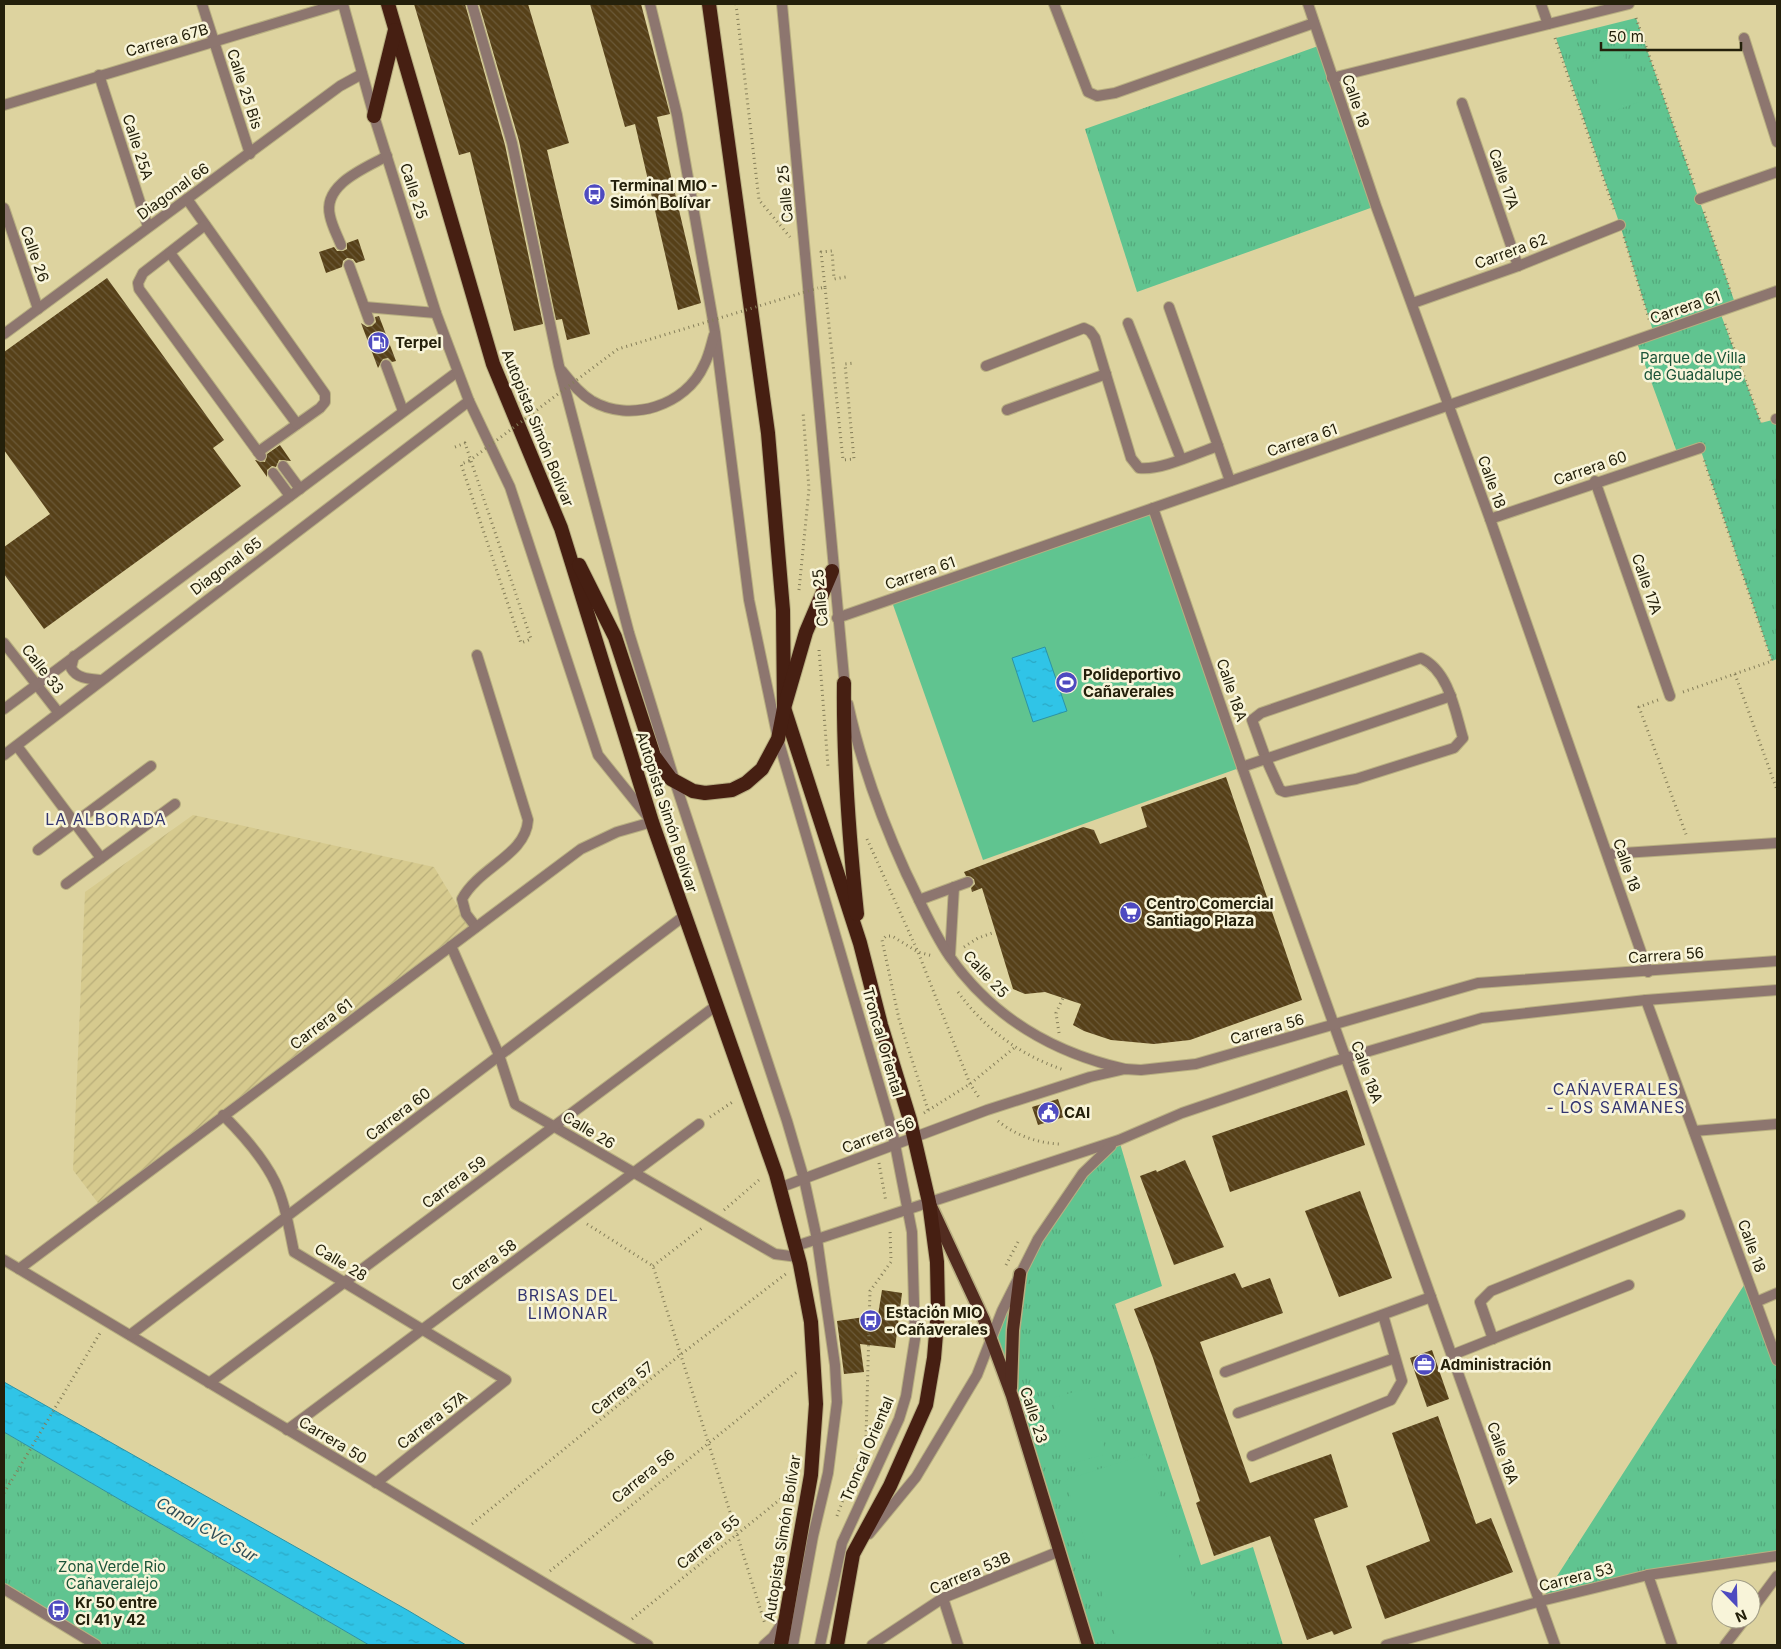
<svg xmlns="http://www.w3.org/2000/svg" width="1781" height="1649" viewBox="0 0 1781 1649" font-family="Inter,sans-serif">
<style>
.industrial{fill:url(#industrial-furrows)}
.grass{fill:url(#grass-tufts)}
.pitch{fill:#60c490}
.water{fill:url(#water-ripples);stroke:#2c93a5}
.building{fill:url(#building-back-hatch)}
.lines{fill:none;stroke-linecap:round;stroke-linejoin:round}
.service-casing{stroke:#b8af81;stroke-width:12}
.minor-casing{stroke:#b8af81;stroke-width:12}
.tertiary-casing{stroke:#b8af81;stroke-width:12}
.primary-casing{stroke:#b8af81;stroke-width:15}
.trunk-casing{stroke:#b8af81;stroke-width:16}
.path{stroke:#857e59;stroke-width:3;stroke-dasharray:1 4;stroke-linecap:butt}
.service{stroke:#8d766f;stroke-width:10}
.minor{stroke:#8d766f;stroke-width:10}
.tertiary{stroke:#8d766f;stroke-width:10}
.primary{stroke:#522c20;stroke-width:12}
.trunk{stroke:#461f12;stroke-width:14}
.path-bridge{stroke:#857e59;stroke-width:3;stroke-dasharray:1 4;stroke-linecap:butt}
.labels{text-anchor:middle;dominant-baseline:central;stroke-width:5;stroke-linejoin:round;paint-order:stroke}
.street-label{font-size:15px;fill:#24200b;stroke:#f8f4d9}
.poi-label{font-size:15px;font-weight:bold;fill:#24200b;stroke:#f8f4d9;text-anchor:start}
.park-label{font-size:15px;fill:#1b5438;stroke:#f8f4d9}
.neighbourhood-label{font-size:16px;letter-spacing:1px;fill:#333570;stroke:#f8f4d9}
.water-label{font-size:16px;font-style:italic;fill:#2f4c55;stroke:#f8f4d9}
</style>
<defs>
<pattern id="industrial-furrows" width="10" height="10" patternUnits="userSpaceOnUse" patternTransform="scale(1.25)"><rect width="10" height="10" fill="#d6ca8e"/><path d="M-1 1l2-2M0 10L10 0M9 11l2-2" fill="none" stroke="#b8ad79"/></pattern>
<pattern id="grass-tufts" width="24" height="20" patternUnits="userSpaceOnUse" patternTransform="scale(1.25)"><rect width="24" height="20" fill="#60c490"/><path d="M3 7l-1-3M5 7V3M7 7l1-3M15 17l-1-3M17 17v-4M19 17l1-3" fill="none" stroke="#53a87b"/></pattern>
<pattern id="water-ripples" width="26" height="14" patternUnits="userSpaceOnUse" patternTransform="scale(1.25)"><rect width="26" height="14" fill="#30c4e7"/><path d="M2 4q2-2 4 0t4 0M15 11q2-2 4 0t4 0" fill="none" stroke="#2aa8c5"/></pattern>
<pattern id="building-back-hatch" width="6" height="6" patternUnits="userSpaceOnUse" patternTransform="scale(1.25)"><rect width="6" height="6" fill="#564018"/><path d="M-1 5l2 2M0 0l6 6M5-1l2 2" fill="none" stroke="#6b5938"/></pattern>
</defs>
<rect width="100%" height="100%" fill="#ddd39f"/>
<!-- industrial -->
<polygon class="industrial" points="193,815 434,867 472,930 101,1207 73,1170 85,892"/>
<!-- grass -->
<g class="grass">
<polygon points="1636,18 1736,306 1720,312 1761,423 1776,419 1777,424 1777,659 1772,661 1700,448 1678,455 1636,340 1654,334 1620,225 1556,38"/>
<polygon points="1321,45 1376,206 1137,292 1085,129"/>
<polygon points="1119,1140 1162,1286 1115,1304 1201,1565 1253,1547 1283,1645 1088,1645 990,1341 1060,1205"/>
<polygon points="1748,1279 1777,1360 1777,1556 1648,1575 1541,1601"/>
<polygon points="4,1432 369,1645 96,1645 4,1589"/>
</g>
<!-- pitch -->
<g class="pitch">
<polygon points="1622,51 1639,102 1608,113 1591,62"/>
<polygon points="1153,508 1242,767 983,860 891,599"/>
<polygon points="1777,556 1777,595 1766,559"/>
<polygon points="1089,1388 1106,1454 1070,1464 1052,1398"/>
<polygon points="1146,1454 1208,1645 1119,1645 1065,1480"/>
</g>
<!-- water -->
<g class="water">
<polygon points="1045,647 1067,711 1033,722 1012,658"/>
<polygon points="4,1382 409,1611 466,1645 369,1645 4,1432"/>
</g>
<!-- building -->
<g class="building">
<polygon points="414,4 465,4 505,145 543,324 514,331 470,152 459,155"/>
<polygon points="479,4 528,4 569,143 547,150 590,334 567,340 562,319 556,320 519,141"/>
<polygon points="590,4 641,4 670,114 657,117 701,303 678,310 635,124 625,127"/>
<polygon points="358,239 365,260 356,263 353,259 347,258 343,261 342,267 326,273 319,252 334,247 337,251 343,251 347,249 347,243"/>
<polygon points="107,278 224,440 213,448 241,486 44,629 4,574 4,547 50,514 4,450 4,352"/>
<polygon points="379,316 396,361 392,362 388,358 383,359 378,368 361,323 367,327 372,326 376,322 375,317"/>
<polygon points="280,445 291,461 279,460 276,467 272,466 267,470 267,477 255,460 265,462 267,454"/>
<polygon points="1226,777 1302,1000 1190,1040 1154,1044 1111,1040 1084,1031 1073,1025 1081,1004 1045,992 1025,994 1013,989 982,888 972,892 971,888 975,884 974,879 966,876 964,872 1083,827 1094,830 1100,844 1147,827 1141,807"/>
<polygon points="1347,1090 1365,1145 1230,1192 1212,1136"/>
<polygon points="1058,1099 1064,1117 1038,1125 1032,1107"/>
<polygon points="1185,1160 1224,1247 1174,1265 1140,1176 1156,1170 1157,1172"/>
<polygon points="1360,1191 1392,1278 1339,1297 1305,1211"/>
<polygon points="1235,1273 1242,1288 1270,1278 1283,1313 1200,1342 1250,1483 1331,1454 1348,1507 1314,1519 1352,1628 1334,1635 1332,1631 1307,1640 1270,1536 1214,1556 1196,1503 1200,1501 1153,1358 1134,1309"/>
<polygon points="882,1290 902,1293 895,1348 860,1344 864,1372 844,1374 837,1321 878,1315"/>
<polygon points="1432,1350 1449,1399 1427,1407 1410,1358"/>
<polygon points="1438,1416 1476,1524 1491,1518 1513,1572 1385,1619 1366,1566 1430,1541 1392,1433"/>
</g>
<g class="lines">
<defs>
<g id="service">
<polyline points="472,4 512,143 559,366 629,633 675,782 787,1121 804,1179 817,1239 835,1365 837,1402 828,1473 813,1536 793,1645"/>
<polyline points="650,4 677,115 715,332 749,600 778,739 892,1129 912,1232 915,1339 906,1396 899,1419 842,1543 820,1645"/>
<polyline points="1054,4 1088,92 1097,96 1115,93 1314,23"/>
<polyline points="1541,4 1548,24"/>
<polyline points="1332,78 1629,4"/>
<polyline points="187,199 325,394 325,402 320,408 258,452"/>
<polyline points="205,225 143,273 138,283 139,289 261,456"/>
<path d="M341,245C337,235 332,226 330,216C322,184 366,168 387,156"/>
<polyline points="170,253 297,424"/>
<polyline points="349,265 369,320"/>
<polyline points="365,307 436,313"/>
<polyline points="1128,323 1181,459"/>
<polyline points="386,365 403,411"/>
<path d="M986,366L1084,328L1090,331L1095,338L1131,458L1139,468C1160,471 1197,453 1218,446L1169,307"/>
<path d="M562,371C571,382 579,393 592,401C630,423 686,406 704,365C709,356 711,345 714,335"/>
<polyline points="1007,410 1106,374"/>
<polyline points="1218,446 1230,481"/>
<polyline points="283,466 300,489"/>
<polyline points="273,473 290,496"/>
<path d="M1421,658C1449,671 1455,711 1463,738L1454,748L1356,779L1285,792L1280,790L1266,759L1252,720L1261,713Z"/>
<polyline points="17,746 101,858"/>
<polyline points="1242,767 1451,696"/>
<polyline points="38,850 151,766"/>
<polyline points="1608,854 1777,843"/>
<polyline points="66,884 175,804"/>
<polyline points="919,900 968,882"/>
<path d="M476,927L466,914L462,899C479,867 526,855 528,820L477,655"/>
<polyline points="950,956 954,887"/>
<polyline points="1694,1131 1777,1124"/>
<polyline points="1756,1302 1777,1293"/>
<polyline points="1493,1339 1480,1302 1491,1291 1680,1215"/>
<polyline points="1452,1355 1629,1285"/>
<polyline points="1225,1372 1431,1297"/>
<polyline points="1238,1413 1395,1358"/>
<polyline points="1252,1456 1391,1400 1402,1381 1383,1315"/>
</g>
<g id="minor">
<polyline points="202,4 250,154"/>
<polyline points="1308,4 1376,206 1490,519 1648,972"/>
<polyline points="1744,38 1777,142"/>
<polyline points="99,75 148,227"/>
<polyline points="1462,103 1518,266"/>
<polyline points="4,105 339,4"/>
<polyline points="1700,199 1777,172"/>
<polyline points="4,208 38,309"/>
<polyline points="1413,303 1518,266 1620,225"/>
<polyline points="4,334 340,86 362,74"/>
<polyline points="1776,419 1777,419"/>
<polyline points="1595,481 1670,696"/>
<polyline points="1153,508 1242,767 1555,1645"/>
<polyline points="1490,519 1700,448"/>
<polyline points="837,618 1777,291"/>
<polyline points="4,643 58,712"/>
<path d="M74,656L71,668C77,679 90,679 101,680"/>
<polyline points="4,709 457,372"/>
<polyline points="4,755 469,401"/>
<polyline points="451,946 499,1055 515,1104 775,1254 798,1257"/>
<polyline points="1646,1000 1777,1360"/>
<path d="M223,1115C242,1134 263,1157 275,1182C285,1203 289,1228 294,1252L506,1380L376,1483"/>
<polyline points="4,1260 648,1645"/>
<polyline points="19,1269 581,849 617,832 652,822 598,755 510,487 469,401 436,313 374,116 343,4"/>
<polyline points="130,1335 684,916"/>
<polyline points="209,1383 717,1005"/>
<polyline points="287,1430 699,1124"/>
<polyline points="1648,1575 1672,1645"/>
<polyline points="943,1598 958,1645"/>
<polyline points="1751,1611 1777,1576"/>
<polyline points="764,1645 773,1637 784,1620"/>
<polyline points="872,1645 943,1598 1060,1551"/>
<polyline points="1386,1645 1541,1601 1648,1575 1777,1556"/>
<polyline points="1725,1645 1745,1619"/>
</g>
<g id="tertiary">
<polyline points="782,4 845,688"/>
<path d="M848,704C861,764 881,818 906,873C920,901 932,931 950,957C992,1017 1054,1053 1125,1069"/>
<polyline points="779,1188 987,1110 1090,1077 1125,1069 1141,1070 1196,1064 1478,983 1777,961"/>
<polyline points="796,1246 1119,1140 1182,1113 1332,1062 1482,1018 1646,1000 1777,990"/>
<polyline points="869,1534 916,1477 977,1375 1002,1311 1038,1239 1083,1173 1111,1146"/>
<polyline points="4,1589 96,1645"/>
</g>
<g id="primary">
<polyline points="930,1204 984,1320 1012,1396 1088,1645"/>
<polyline points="1011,1388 1013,1330 1020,1274"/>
</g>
<g id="trunk">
<polyline points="388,4 493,364 561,528 652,822 776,1174 800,1264 811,1322 816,1404 811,1475 781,1645"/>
<polyline points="709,4 768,433 783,610 784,708 860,943 881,1025 910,1120 929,1202 937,1262 938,1310 934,1358 926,1405 890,1486 853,1554 837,1645"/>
<polyline points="374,116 395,30"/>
<polyline points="579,565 615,637 654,756 671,779 693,791 705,793 732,790 746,783 762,769 778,739 784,708 806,632 832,571"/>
<path d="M844,683C843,761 849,837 857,914"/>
</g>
</defs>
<!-- service casing -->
<use href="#service" class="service-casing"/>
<!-- minor casing -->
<use href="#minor" class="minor-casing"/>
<!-- tertiary casing -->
<use href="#tertiary" class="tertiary-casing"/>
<!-- primary casing -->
<use href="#primary" class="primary-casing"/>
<!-- trunk casing -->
<use href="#trunk" class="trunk-casing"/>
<!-- path -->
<g class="path">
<polyline points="736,4 759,200 790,237"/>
<polyline points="1636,18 1695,187"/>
<polyline points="1555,38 1615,212"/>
<polyline points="1704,212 1731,293"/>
<polyline points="1624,237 1650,322"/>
<polyline points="825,287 821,252 832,251 834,279 846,277"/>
<polyline points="821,288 825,287 843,460 854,459 845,364 854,363"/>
<polyline points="1725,324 1761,423"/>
<polyline points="455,447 465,443 531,639 521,643 461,464 469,461"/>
<polyline points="799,590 809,489 803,412"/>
<polyline points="819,650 828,766"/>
<polyline points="1735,674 1777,790"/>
<polyline points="1683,692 1772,661 1704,460"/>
<polyline points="1658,700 1639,707 1687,837"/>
<polyline points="867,839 918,952 970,1084 980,1099"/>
<polyline points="964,947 978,938 995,932"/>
<path d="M958,992C986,1030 1020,1055 1064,1070"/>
<polyline points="1059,1033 1056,1013 1063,998"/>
<polyline points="928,1110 899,1019 882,940 886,936 892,936 918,952 933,956"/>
<polyline points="924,1113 970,1084 1014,1048"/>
<polyline points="710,1117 734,1101"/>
<path d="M998,1121C1015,1135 1037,1143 1059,1144"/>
<polyline points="879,1163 886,1202"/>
<polyline points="724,1210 759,1180"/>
<polyline points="587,1224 653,1266 765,1624"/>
<polyline points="1006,1265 1018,1242"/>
<polyline points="653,1266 702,1228"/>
<polyline points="4,1493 100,1333"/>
<polyline points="837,1516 866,1438 870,1291 891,1262 890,1230"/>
<polyline points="472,1524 680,1355 787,1273"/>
<polyline points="550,1571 798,1371"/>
<polyline points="632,1619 793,1489"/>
</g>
<!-- service -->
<use href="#service" class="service"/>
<!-- minor -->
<use href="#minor" class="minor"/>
<!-- tertiary -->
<use href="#tertiary" class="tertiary"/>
<!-- primary -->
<use href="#primary" class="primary"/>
<!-- trunk -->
<use href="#trunk" class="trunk"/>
<!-- path-bridge -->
<polyline class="path-bridge" points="469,461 618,349 818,288"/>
</g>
<!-- icons -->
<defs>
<symbol id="bus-disc" viewBox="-11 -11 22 22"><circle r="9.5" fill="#4e4ac0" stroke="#f8f4d9"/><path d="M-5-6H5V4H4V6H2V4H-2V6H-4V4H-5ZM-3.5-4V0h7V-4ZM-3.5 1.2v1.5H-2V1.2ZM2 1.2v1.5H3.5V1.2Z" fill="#fff"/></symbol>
<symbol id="fuel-disc" viewBox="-11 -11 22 22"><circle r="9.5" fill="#4e4ac0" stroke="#f8f4d9"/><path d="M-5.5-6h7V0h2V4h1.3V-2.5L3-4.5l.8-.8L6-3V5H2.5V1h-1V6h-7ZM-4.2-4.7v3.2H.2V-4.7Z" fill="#fff"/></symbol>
<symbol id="stadium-disc" viewBox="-11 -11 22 22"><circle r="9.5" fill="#4e4ac0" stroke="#f8f4d9"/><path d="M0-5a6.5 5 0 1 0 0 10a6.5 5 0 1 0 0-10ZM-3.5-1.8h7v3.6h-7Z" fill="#fff"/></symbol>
<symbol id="supermarket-disc" viewBox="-11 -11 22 22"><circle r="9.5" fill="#4e4ac0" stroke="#f8f4d9"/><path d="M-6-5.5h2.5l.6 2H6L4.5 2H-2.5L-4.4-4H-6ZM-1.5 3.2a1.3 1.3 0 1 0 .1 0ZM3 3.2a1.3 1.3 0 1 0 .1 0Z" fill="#fff"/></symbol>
<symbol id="civic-disc" viewBox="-11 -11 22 22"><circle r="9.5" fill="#4e4ac0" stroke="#f8f4d9"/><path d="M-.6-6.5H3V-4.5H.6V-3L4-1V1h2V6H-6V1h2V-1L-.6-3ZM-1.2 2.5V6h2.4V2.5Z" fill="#fff"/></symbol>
<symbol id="office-disc" viewBox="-11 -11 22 22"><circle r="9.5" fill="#4e4ac0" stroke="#f8f4d9"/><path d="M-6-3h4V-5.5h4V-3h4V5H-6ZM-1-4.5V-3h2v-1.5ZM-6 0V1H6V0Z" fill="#fff"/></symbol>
</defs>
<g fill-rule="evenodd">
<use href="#bus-disc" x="582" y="182" width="25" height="25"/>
<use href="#fuel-disc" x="366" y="330" width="25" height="25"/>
<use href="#stadium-disc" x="1054" y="670" width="25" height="25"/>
<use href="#supermarket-disc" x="1118" y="900" width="25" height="25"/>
<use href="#civic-disc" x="1036" y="1100" width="25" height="25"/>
<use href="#bus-disc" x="858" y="1308" width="25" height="25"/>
<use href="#office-disc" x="1412" y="1352" width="25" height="25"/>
<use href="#bus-disc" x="46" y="1598" width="25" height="25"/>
</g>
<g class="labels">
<!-- street labels -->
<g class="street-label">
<text transform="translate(167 40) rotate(-16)">Carrera 67B</text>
<text transform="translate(245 89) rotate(72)">Calle 25 Bis</text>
<text transform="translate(1356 101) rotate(71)">Calle 18</text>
<text transform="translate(138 147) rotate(72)">Calle 25A</text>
<text transform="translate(1504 179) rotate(71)">Calle 17A</text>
<text transform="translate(173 191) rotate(-36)">Diagonal 66</text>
<text transform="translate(414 191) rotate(72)">Calle 25</text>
<text transform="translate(785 194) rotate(-95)">Calle 25</text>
<text transform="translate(1511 251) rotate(-20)">Carrera 62</text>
<text transform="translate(35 254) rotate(71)">Calle 26</text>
<text transform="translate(1685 307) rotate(-19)">Carrera 61</text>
<text transform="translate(538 428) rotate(68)">Autopista Simón Bolívar</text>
<text transform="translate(1302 440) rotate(-19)">Carrera 61</text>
<text transform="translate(1590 468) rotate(-19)">Carrera 60</text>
<text transform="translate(1492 482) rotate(70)">Calle 18</text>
<text transform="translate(226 566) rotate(-37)">Diagonal 65</text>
<text transform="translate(920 573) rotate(-19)">Carrera 61</text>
<text transform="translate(1647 584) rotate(71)">Calle 17A</text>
<text transform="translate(820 598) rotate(-95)">Calle 25</text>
<text transform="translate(43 669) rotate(52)">Calle 33</text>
<text transform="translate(1232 690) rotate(71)">Calle 18A</text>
<text transform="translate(667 812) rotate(72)">Autopista Simón Bolívar</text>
<text transform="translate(1627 865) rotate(71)">Calle 18</text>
<text transform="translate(1666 955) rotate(-4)">Carrera 56</text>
<text transform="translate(986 974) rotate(47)">Calle 25</text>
<text transform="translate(321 1024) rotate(-37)">Carrera 61</text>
<text transform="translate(1267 1029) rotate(-16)">Carrera 56</text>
<text transform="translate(883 1042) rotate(74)">Troncal Oriental</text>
<text transform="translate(1367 1072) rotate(70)">Calle 18A</text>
<text transform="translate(398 1114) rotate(-37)">Carrera 60</text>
<text transform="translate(589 1130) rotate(31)">Calle 26</text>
<text transform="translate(878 1135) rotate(-21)">Carrera 56</text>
<text transform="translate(454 1182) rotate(-37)">Carrera 59</text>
<text transform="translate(1752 1246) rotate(70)">Calle 18</text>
<text transform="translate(341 1262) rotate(31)">Calle 28</text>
<text transform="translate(484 1265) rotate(-36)">Carrera 58</text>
<text transform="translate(622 1388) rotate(-39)">Carrera 57</text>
<text transform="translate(1034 1415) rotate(72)">Calle 23</text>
<text transform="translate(432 1420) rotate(-38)">Carrera 57A</text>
<text transform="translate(333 1440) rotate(31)">Carrera 50</text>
<text transform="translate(867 1449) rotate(-67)">Troncal Oriental</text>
<text transform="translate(1503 1453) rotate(70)">Calle 18A</text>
<text transform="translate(643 1476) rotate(-39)">Carrera 56</text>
<text transform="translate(782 1538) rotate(-81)">Autopista Simón Bolívar</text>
<text transform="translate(708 1542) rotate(-39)">Carrera 55</text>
<text transform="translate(970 1573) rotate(-23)">Carrera 53B</text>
<text transform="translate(1576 1577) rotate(-14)">Carrera 53</text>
</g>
<!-- poi labels -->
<g class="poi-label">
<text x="610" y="185">Terminal MIO -<tspan x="610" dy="17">Simón Bolívar</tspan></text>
<text x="395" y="342">Terpel</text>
<text x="1083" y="674">Polideportivo<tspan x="1083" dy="17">Cañaverales</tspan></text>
<text x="1146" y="903">Centro Comercial<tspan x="1146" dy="17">Santiago Plaza</tspan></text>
<text x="1064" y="1112">CAI</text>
<text x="886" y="1312">Estación MIO<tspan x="886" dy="17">- Cañaverales</tspan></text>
<text x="1440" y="1364">Administración</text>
<text x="75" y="1602">Kr 50 entre<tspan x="75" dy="17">Cl 41 y 42</tspan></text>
</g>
<!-- park labels -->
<g class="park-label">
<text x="1693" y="357">Parque de Villa<tspan x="1693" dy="17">de Guadalupe</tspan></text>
<text x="112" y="1566">Zona Verde Rio<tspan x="112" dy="17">Cañaveralejo</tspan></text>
</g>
<!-- neighbourhood labels -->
<g class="neighbourhood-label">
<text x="106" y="819">LA ALBORADA</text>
<text x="1616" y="1089">CAÑAVERALES<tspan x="1616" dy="18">- LOS SAMANES</tspan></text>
<text x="568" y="1295">BRISAS DEL<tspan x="568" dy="18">LIMONAR</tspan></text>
</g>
<!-- water labels -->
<g class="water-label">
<text transform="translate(207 1529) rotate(30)">Canal CVC Sur</text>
</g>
</g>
<!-- border -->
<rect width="1781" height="1649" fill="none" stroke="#24200b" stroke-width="10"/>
<!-- north arrow -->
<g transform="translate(1736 1604) rotate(157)"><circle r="24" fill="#f8f4d9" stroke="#a39f87"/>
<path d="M0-4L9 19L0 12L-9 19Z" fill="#4e4ac0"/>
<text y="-8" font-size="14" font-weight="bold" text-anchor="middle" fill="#24200b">N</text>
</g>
<!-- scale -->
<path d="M1601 42v8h140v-8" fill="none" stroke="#24200b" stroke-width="2.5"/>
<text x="1608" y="42" font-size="15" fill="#24200b" stroke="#f8f4d9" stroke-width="4" paint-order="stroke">50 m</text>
</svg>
